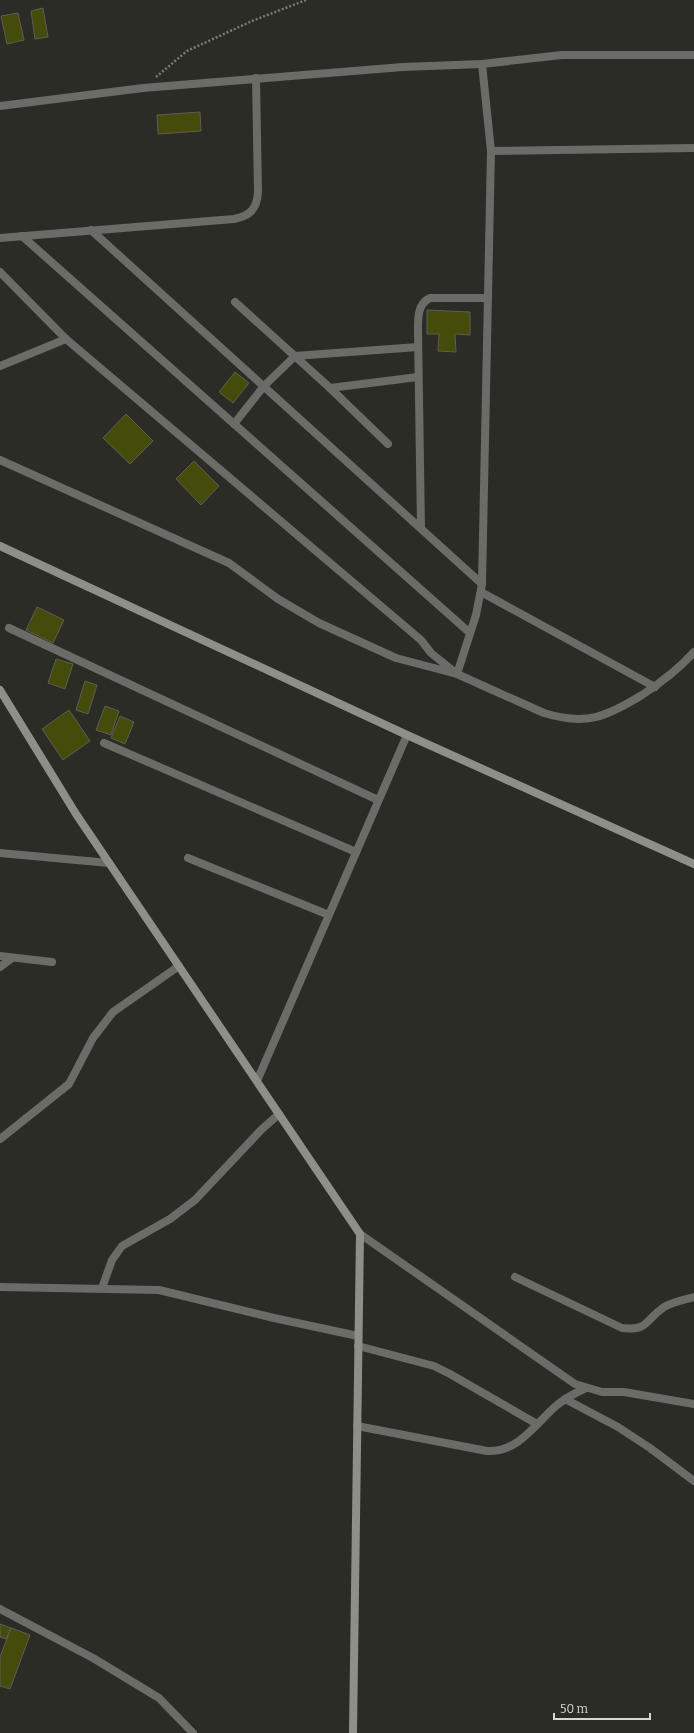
<svg xmlns="http://www.w3.org/2000/svg" width="694" height="1733" viewBox="0 0 694 1733" font-family="Bitter,serif">
<style>
.building{fill:#444b0b;stroke:#5c5e56}
.lines{fill:none;stroke-linecap:round;stroke-linejoin:round}
.path{stroke:#7a7b75;stroke-width:2.5;stroke-dasharray:2 2;stroke-linecap:butt}
.street{stroke:#6b6b67;stroke-width:8}
.secondary{stroke:#8e8f89;stroke-width:8}
</style>
<rect width="100%" height="100%" fill="#2b2c25"/>
<!-- building -->
<g class="building">
<polygon points="43,8 48,37 35,39 31,11"/>
<polygon points="18,13 24,40 7,44 1,16"/>
<polygon points="200,112 201,131 158,134 157,115"/>
<polygon points="427,310 470,312 470,335 455,334 456,352 438,351 439,334 427,334"/>
<polygon points="235,372 249,383 233,403 219,392"/>
<polygon points="126,414 153,441 130,464 103,438"/>
<polygon points="194,461 219,486 201,505 176,479"/>
<polygon points="37,607 64,620 53,643 26,630"/>
<polygon points="56,659 73,664 65,689 48,683"/>
<polygon points="85,681 97,685 88,714 76,710"/>
<polygon points="105,706 119,711 111,735 96,730"/>
<polygon points="69,710 90,741 63,760 42,729"/>
<polygon points="120,716 134,722 125,744 111,738"/>
<polygon points="0,1624 11,1628 6,1639 0,1637"/>
<polygon points="11,1628 30,1635 10,1689 0,1686 0,1657"/>
</g>
<g class="lines">
<!-- path -->
<polyline class="path" points="156,77 187,51 252,21 306,0"/>
<!-- street -->
<g class="street">
<polyline points="0,106 143,88 403,67 482,64 562,55 694,55"/>
<polyline points="491,151 694,148"/>
<polyline points="91,230 482,584"/>
<polyline points="22,236 470,633"/>
<path d="M0,238L234,219C250,216 257,209 258,192L256,78"/>
<path d="M0,272L66,339L421,640L431,653L457,674L544,713C586,726 606,717 642,695C662,682 679,669 694,652"/>
<polyline points="235,302 330,388 388,444"/>
<polyline points="0,366 66,339"/>
<polyline points="330,388 418,377"/>
<polyline points="234,424 264,386 295,356 418,347"/>
<polyline points="0,460 229,563 278,599 319,623 396,658 457,674 476,615 482,584 491,151 482,64"/>
<path d="M421,528L418,332C418,319 417,304 430,298H488"/>
<polyline points="481,592 655,687"/>
<polyline points="9,628 378,800"/>
<polyline points="104,743 356,852"/>
<polyline points="0,853 109,863"/>
<polyline points="188,858 329,915"/>
<polyline points="0,956 52,962"/>
<polyline points="0,967 12,958"/>
<polyline points="257,1081 407,735"/>
<polyline points="0,1139 69,1084 93,1038 113,1012 179,966"/>
<polyline points="360,1234 575,1384 602,1392 624,1392 694,1404"/>
<path d="M515,1277L622,1328C649,1331 645,1320 664,1307C673,1302 684,1300 694,1297"/>
<polyline points="0,1287 159,1290 274,1318 358,1336"/>
<polyline points="102,1288 112,1260 122,1246 170,1219 195,1200 261,1130 279,1114"/>
<polyline points="358,1346 434,1366 450,1374 537,1424"/>
<polyline points="565,1399 618,1427 650,1448 694,1481"/>
<path d="M357,1426L487,1451C518,1453 535,1424 557,1405C566,1398 575,1393 586,1388"/>
<polyline points="0,1609 93,1658 159,1698 193,1733"/>
</g>
<!-- secondary -->
<g class="secondary">
<polyline points="0,546 407,735 694,864"/>
<polyline points="0,690 76,814 360,1234 353,1733"/>
</g>
</g>
<!-- scale -->
<path d="M554 1713v6h96v-6" fill="none" stroke="#d6d7d2" stroke-width="2"/>
<text x="560" y="1713" font-size="12" fill="#d6d7d2" stroke="#2b2c25" stroke-width="3" paint-order="stroke">50 m</text>
</svg>
